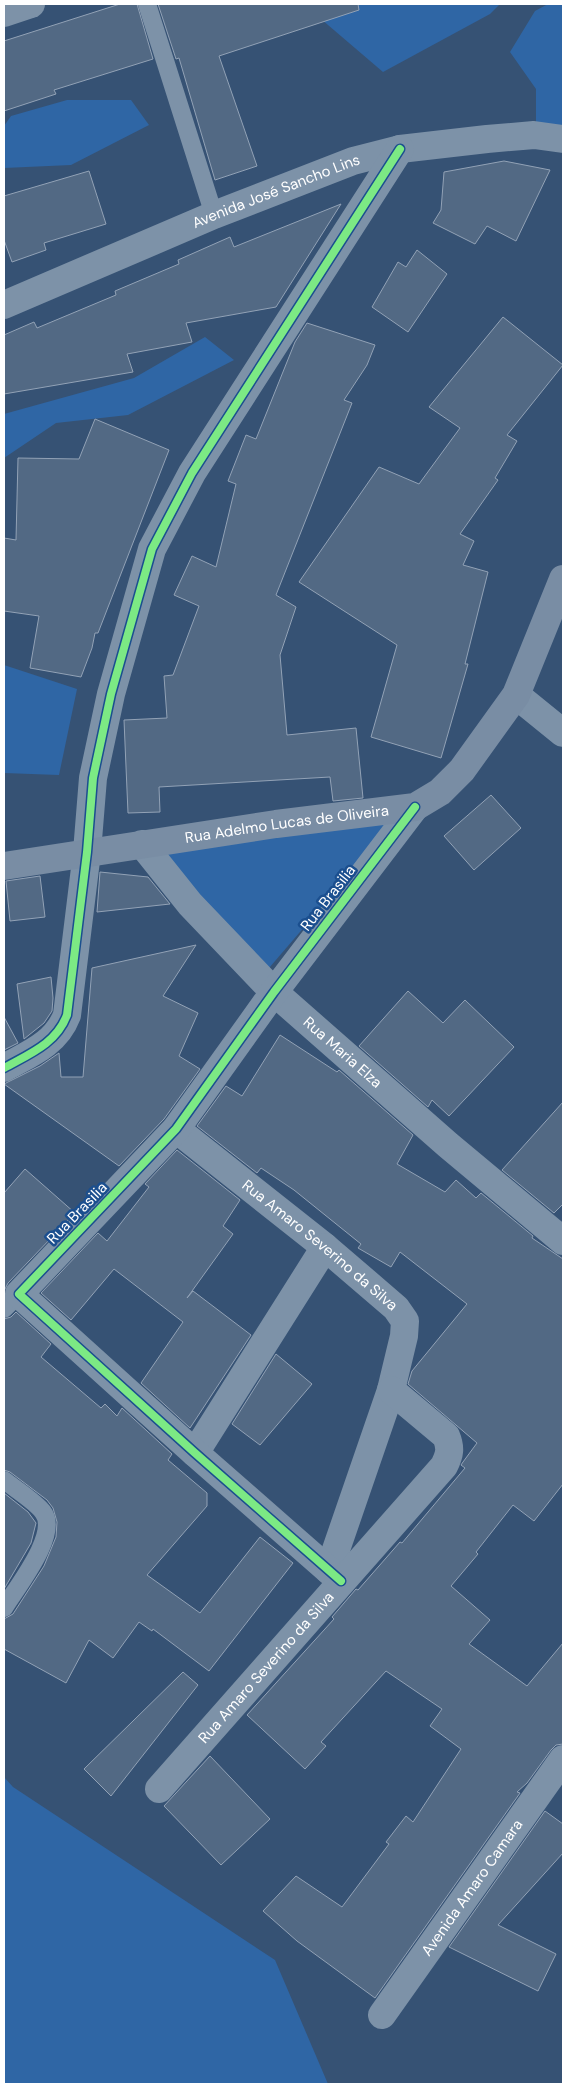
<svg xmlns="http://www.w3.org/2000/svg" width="567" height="2088" viewBox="0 0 567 2088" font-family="'DM Sans',sans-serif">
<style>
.green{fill:#2f66a5}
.building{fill:#526984;stroke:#92a2b6}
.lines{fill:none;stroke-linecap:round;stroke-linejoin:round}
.lane{stroke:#7d92a8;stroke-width:18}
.street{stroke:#7d92a8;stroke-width:28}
.secondary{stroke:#798da4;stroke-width:28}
.cycleway-casing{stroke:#1b4f8f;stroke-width:11}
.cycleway{stroke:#7ce984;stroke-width:8}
.labels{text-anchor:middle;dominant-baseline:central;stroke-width:5;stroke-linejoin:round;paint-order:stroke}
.street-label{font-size:15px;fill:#fff;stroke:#1b4f8f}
</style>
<rect width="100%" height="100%" fill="#365274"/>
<!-- green -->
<g class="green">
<polygon points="330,4 500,4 490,14 383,72 321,19"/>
<polygon points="548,4 563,4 563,126 536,125 536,89 510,52 535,11"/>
<polygon points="67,100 131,100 149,125 71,165 4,168 4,126 11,116"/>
<polygon points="205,337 234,360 128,415 56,423 4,458 4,414 134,378"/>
<polygon points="4,665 77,689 59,775 4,773"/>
<polygon points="403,812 263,975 148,847"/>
<polygon points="4,1777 13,1787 275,1960 328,2084 4,2084"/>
</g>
<!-- building -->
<g class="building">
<polygon points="120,4 137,4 153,59 54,90 56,94 4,111 4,41"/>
<polygon points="158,4 358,4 359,10 219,56 257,166 215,180 179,58 176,59"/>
<polygon points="504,161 550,170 516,241 487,226 475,244 433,223 441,210 444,172"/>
<polygon points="89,171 106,224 44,243 46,250 12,262 4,240 4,196"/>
<polygon points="341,204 276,307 186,323 192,342 127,354 133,372 4,394 4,335 34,322 37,328 116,295 115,291 179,264 178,260 230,237 234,247"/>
<polygon points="417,250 447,274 408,332 372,307 398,262 406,267"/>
<polygon points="503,317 563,365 507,435 517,441 495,478 498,480 460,534 474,541 463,565 488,572 465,664 468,664 441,758 371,737 397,645 299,582 379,467 419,484 460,428 429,407"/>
<polygon points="307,323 375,345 367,365 344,400 352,403 276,595 296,607 280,655 287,735 356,728 363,798 333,801 330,777 159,787 160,812 128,813 124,720 167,718 164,676 173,675 199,606 174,595 192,556 216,567 236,484 228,481 246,435 256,439 295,342"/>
<polygon points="95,419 169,450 98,633 95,633 92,648 81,677 30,668 39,616 4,611 4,538 16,540 18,458 79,459"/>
<polygon points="491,795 521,828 474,870 444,836"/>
<polygon points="100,872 148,877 170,904 97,912"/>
<polygon points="40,876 45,917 10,921 6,881"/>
<polygon points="196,945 163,996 198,1013 179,1056 200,1069 164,1119 119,1166 4,1084 40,1066 59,1053 61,1077 83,1077 92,968"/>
<polygon points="51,977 53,998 52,1011 44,1023 24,1039 17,984"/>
<polygon points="408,991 443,1023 465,1000 514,1047 449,1116 432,1100 428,1107 359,1046"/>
<polygon points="4,1017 18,1043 4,1050"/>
<polygon points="280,1035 337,1072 339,1070 413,1135 397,1164 445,1192 456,1180 476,1198 481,1193 533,1236 532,1238 563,1259 563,1484 534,1521 513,1505 476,1552 478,1554 451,1586 490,1620 469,1644 527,1686 563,1643 563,1744 556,1745 551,1750 527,1783 517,1792 520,1793 375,1998 297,1941 263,1911 296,1876 342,1907 389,1844 386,1842 406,1816 413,1822 461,1749 430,1726 442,1709 386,1671 321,1742 326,1746 305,1769 247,1715 334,1619 332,1617 356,1589 358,1590 400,1542 402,1543 465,1468 461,1465 463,1462 477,1443 408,1384 412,1371 467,1304 400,1252 391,1267 358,1248 361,1244 294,1190 261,1168 257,1173 197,1126 226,1086 242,1096"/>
<polygon points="563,1102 563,1204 554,1213 502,1170"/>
<polygon points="177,1150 240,1200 223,1226 233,1234 187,1298 193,1291 251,1335 190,1428 141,1383 183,1322 114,1269 71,1320 41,1293 98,1233 107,1241 149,1187 145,1184"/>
<polygon points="25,1169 75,1213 8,1283 4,1291 4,1193"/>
<polygon points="16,1312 51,1344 41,1357 101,1408 105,1404 117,1416 122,1408 172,1454 168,1460 207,1493 207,1506 147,1575 200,1613 260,1537 293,1563 209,1671 153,1629 152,1631 139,1622 113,1658 89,1640 66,1683 4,1649 4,1619 13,1614 44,1566 56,1537 57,1522 53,1508 47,1500 10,1472 4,1470 4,1319 11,1317"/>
<polygon points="276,1354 312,1384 260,1445 232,1424"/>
<polygon points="4,1493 28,1512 36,1523 31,1543 4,1589"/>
<polygon points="183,1672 198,1685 111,1796 84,1769"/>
<polygon points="210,1756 270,1819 221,1865 164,1806"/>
<polygon points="545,1811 563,1824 563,1853 498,1925 556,1954 538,1991 449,1947"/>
</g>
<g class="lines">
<!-- lane -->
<g class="lane">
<polyline points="147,4 214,215"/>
<polyline points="4,1309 19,1294"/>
<path d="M4,1480C14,1488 36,1502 43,1512C60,1534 16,1588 4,1608"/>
</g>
<!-- street -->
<g class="street">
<polyline points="4,13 31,4"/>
<path id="s1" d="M4,305L214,215L353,161L400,149L487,139L534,135L563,139"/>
<polyline points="516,695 563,733"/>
<path id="s2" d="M142,844L190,904L274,992L448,1145L563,1241"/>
<path d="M4,1068C29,1054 56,1044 67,1015L87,852L93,778L111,694L152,549L192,473L400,149"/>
<path id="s3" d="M176,1129L325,1247L396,1308L405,1321L404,1336L391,1390L329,1570"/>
<polyline points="195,1453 325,1247"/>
<polyline points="341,1581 195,1453 19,1294 176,1129 274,992 415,807"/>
<path id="s4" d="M159,1789L444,1466C450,1454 451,1448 446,1436L391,1390"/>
<path id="s5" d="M382,2015L563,1759"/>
</g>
<!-- secondary -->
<path class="secondary" id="s6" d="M4,866L276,824L415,807L440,792L462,770L516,695L563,579"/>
<defs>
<g id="cycleway">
<path d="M4,1068C29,1054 56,1044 67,1015L87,852L93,778L111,694L152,549L192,473L400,149"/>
<polyline points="341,1581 195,1453 19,1294 176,1129 274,992 415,807"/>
</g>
</defs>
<!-- cycleway casing -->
<use href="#cycleway" class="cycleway-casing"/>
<!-- cycleway -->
<use href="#cycleway" class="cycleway"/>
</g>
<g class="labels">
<!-- street labels -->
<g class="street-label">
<text stroke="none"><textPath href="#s1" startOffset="295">Avenida José Sancho Lins</textPath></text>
<text stroke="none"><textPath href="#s6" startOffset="286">Rua Adelmo Lucas de Oliveira</textPath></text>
<text transform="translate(328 898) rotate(-52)">Rua Brasilia</text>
<text stroke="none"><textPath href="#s2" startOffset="290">Rua Maria Elza</textPath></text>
<text transform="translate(77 1213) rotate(-46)">Rua Brasilia</text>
<text stroke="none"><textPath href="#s3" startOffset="185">Rua Amaro Severino da Silva</textPath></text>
<text stroke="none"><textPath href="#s4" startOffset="162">Rua Amaro Severino da Silva</textPath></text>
<text stroke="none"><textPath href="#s5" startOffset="156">Avenida Amaro Camara</textPath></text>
</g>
</g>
<!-- border -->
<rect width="567" height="2088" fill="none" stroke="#ffffff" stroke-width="10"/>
</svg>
